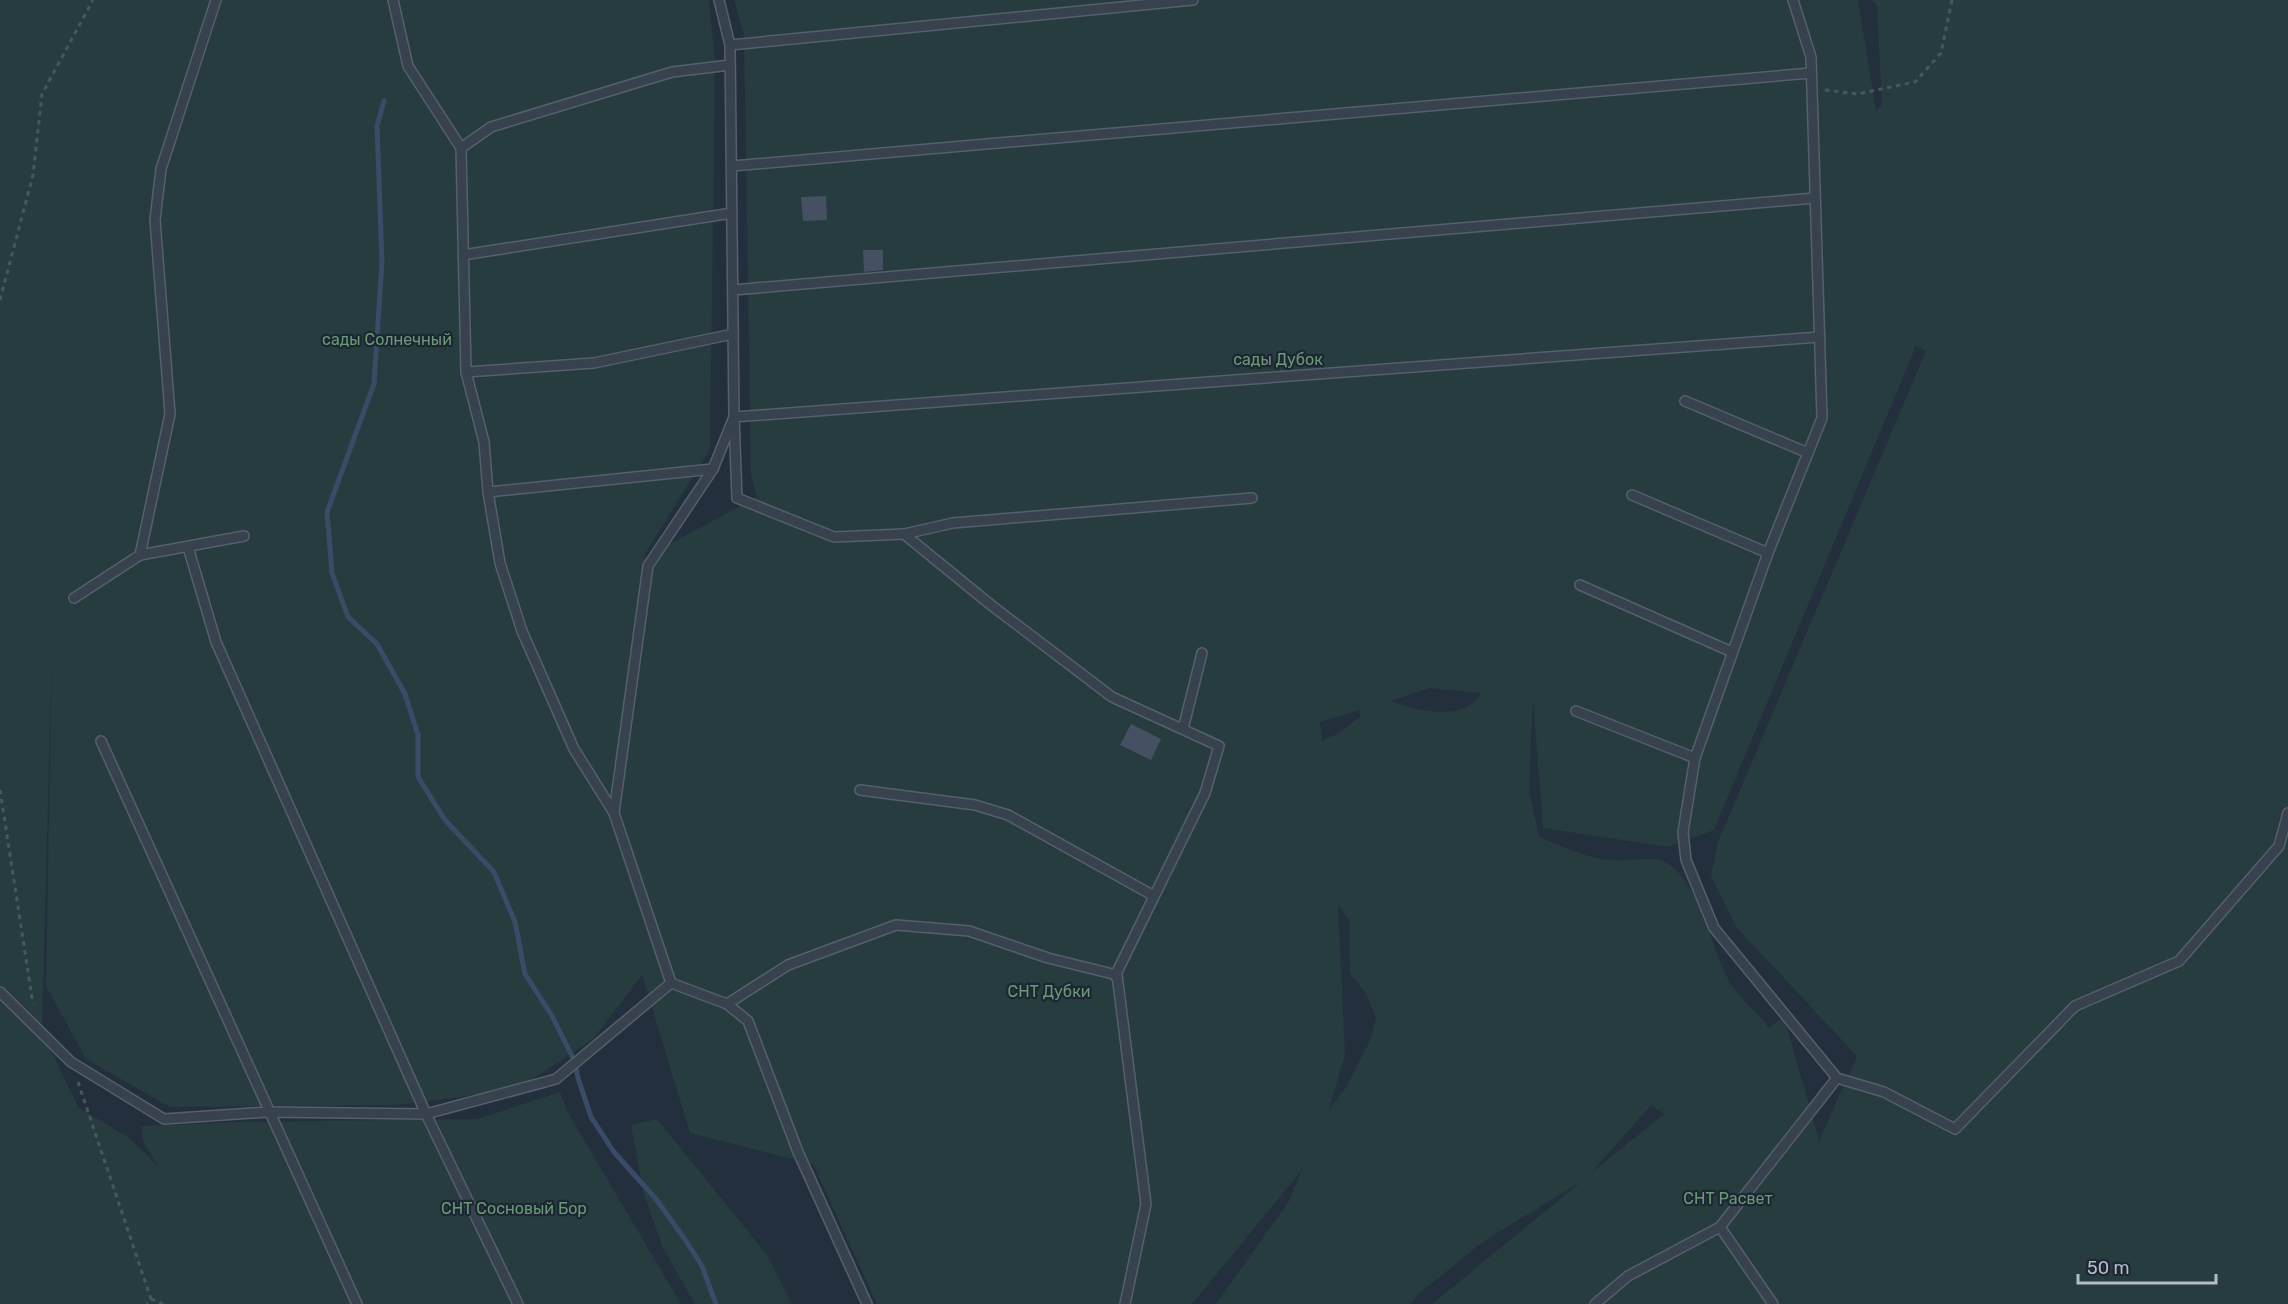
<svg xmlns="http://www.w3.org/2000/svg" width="2288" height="1304" viewBox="0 0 2288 1304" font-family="Rubik,sans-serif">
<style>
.green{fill:#263c3f;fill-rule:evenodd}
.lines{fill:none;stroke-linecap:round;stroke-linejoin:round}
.stream{stroke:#394c67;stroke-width:5}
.building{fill:#455162}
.service-casing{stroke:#565f6c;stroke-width:12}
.path{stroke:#44595c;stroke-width:3;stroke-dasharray:4.5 4.5;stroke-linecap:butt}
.service{stroke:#38414e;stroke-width:9}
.labels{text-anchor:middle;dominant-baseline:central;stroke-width:4.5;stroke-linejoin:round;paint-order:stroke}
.park-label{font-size:16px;fill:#6b9a76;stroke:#1d2633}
</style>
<rect width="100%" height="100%" fill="#242f3e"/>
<!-- green -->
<g class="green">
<path d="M0,0H709L715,62L710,449L642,559L757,497L751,476L744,36L734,0H1858L1876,111L1882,105L1877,6L1872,0H2288V1304H1432L1582,1181L1484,1241L1417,1295L1411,1304H1216L1289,1201L1302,1170L1192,1304H877L813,1164L690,1133L642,975L593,1039L516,1090L395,1105L170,1107L86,1059L46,986L52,649L42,1031L78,1107L129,1138L158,1166L143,1141L141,1126L242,1122L478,1119L560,1092L567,1111L681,1304H0ZM1914,345L1926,351L1718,842L1711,876L1736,927L1857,1056L1819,1141L1784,1016L1769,1028C1758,1013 1743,1002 1733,987C1710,952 1702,880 1663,861C1651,856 1622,862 1608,860C1584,857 1562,846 1539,837L1529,790L1533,699L1543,828L1668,847L1714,830L1914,351ZM1430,688L1480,693H1481C1463,724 1416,710 1390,701ZM1359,710L1361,716L1339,733L1322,741L1320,722ZM1338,904L1349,921L1350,973L1366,994L1376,1018L1369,1043L1345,1089L1329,1109L1345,1054ZM1651,1105L1664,1114L1591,1173Z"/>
<polygon points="657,1119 767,1255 792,1304 695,1304 663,1248 644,1195 631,1125"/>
</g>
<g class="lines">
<!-- stream -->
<polyline class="stream" points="384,101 377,126 382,262 374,384 327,512 332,573 348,617 377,644 405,694 418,735 418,777 445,820 494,872 515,922 525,974 552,1016 575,1062 578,1078 591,1117 614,1152 656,1199 684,1238 702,1266 716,1304"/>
</g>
<!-- building -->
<g class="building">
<polygon points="826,196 827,220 803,221 801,197"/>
<polygon points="863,250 883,250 883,270 864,272"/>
<polygon points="1131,724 1161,739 1151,760 1120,745"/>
</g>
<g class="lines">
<defs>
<g id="service">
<polyline points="393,0 408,66 461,148 466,372 484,442 488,492 500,563 522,631 574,749 614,813"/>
<polyline points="1793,0 1811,57 1822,418 1768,553 1695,758 1683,832 1686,860 1714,928 1837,1078 1884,1092 1955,1129 2075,1006 2179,961 2279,846 2288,813"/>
<polyline points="730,45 1193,0"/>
<polyline points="461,148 491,127 672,72 730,65"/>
<polyline points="732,166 1811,73"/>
<polyline points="463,255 732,213"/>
<polyline points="733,290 1815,198"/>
<polyline points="466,372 594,363 733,334"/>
<polyline points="1685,401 1808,453"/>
<polyline points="488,492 713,469"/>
<polyline points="1632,495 1768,553"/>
<polyline points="904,534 953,523 1252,498"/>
<polyline points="188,547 216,642 426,1114 518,1304"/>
<polyline points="140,555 170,414 155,220 161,169 216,0"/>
<polyline points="1580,585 1732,652"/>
<polyline points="74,598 140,555 244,536"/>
<polyline points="1576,711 1695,758"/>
<polyline points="1183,729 1202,653"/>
<polyline points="101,741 357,1304"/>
<polyline points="860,790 975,805 1008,815 1154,896"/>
<polyline points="1115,976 1205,793 1219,746 1112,697 991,605 904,534 834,537 737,498 734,417 1820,337"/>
<polyline points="671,983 727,1004 748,1021 798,1152 867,1304"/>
<polyline points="0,992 71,1062 164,1119 268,1112 426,1114 556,1079 671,983 614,813 648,566 713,469 734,417 730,45 719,0"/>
<polyline points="727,1004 788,965 896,925 969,931 1048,958 1117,975 1146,1204 1125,1304"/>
<polyline points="1595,1304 1628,1276 1720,1227"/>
<polyline points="1773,1304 1720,1227 1837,1078"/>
</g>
</defs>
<!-- service casing -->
<use href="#service" class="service-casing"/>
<!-- path -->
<g class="path">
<polyline points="1825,90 1857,94 1915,82 1941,53 1952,0"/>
<polyline points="0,300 33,175 42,94 93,0"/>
<polyline points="0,790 33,1004"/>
<polyline points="78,1082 151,1299 147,1304"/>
<polyline points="151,1299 163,1304"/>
</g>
<!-- service -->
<use href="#service" class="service"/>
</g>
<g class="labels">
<!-- park labels -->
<g class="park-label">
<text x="387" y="339">сады Солнечный</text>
<text x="1278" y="359">сады Дубок</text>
<text x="1049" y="991">СНТ Дубки</text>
<text x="1728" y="1198">СНТ Расвет</text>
<text x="514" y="1208">СНТ Сосновый Бор</text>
</g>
</g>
<!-- scale -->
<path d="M2078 1274v9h138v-9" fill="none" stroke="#b4bcc9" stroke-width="3"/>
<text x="2087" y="1274" font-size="18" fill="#b4bcc9" stroke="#1d2633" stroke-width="4.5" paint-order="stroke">50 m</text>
</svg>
